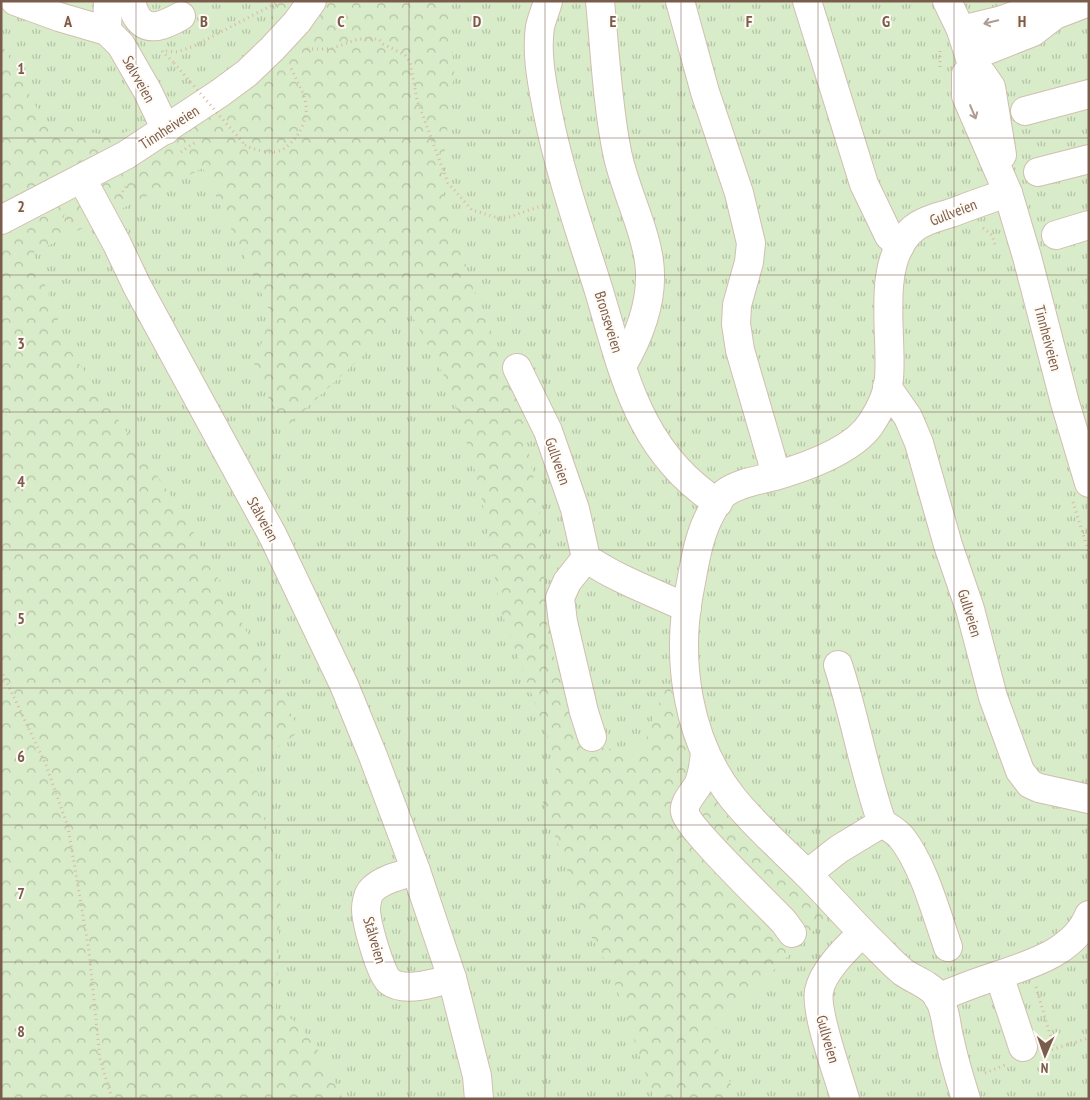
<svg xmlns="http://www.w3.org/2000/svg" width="1090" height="1100" viewBox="0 0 1090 1100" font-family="'PT Sans Narrow',sans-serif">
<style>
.grass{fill:url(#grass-tufts)}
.forest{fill:url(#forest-crowns)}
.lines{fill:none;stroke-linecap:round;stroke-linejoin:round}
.minor-casing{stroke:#d1beb0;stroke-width:30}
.path{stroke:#d9b8a5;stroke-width:3;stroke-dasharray:1 4;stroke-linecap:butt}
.minor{stroke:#fff;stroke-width:28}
.path-bridge{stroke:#d9b8a5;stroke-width:3;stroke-dasharray:1 4;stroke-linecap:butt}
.oneway{stroke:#af9d94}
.grid{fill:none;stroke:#7a5c4d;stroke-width:1;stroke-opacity:0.55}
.labels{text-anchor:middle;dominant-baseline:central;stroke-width:4;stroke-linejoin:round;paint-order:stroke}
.street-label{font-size:15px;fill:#7a5c4d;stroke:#fffaf3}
.grid-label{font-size:16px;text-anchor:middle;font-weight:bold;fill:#7a5c4d;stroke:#fffaf3;stroke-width:4;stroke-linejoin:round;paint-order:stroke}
</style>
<defs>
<pattern id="grass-tufts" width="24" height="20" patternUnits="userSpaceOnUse" patternTransform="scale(1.25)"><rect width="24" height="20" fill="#d8ecc9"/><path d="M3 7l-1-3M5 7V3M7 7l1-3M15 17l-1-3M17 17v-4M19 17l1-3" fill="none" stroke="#b4c2a5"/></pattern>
<pattern id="forest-crowns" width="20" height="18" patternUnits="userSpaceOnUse" patternTransform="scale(1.25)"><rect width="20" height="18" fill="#d8ecc9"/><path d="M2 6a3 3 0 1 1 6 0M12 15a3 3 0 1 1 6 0" fill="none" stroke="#b4c2a5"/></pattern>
</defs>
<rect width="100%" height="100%" fill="#fdf6ec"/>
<!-- grass -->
<rect class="grass" x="1" y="1" width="1088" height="1098"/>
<!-- forest -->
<polygon class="forest" points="279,1 448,1 454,72 441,185 478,304 516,383 540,513 548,639 584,745 641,753 667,682 704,755 834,910 712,1032 736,1099 654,1099 611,972 590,934 540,794 558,766 500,608 480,488 451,389 410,312 285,428 253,369 271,314 203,168 33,253 69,349 183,513 300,731 251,767 281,884 276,1009 299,1024 324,1059 343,1099 1,1099 1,43 44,121 111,137 177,114 249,64"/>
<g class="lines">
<defs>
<g id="minor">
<polyline points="15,1 59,17 107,31 121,45 148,92 166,130"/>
<path d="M131,1C132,6 134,12 137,17C148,34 167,24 181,16"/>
<path d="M548,1C546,9 542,18 540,27C536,54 542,83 547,109C559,171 580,231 599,291C612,334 623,382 645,423C662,455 687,483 718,503"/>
<path d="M600,1C605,51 607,102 617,152C624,188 644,225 649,261C654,297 640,335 622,366"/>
<polyline points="680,1 705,92 739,193 751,243 749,262 737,305 736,324 740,350 772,460 774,476"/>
<polyline points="807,1 864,184 889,236 900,246"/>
<polyline points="947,1 961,30 973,68 982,74 991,87 1002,155"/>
<polyline points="961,30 1002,20 1022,13 1055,15"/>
<polyline points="107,31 108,1"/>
<polyline points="970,57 1033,32 1055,15 1089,2"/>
<polyline points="973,68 966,74 966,96 1008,193 1027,257 1065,403 1089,483"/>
<polyline points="1025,111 1089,94"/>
<polyline points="1038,172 1089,159"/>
<polyline points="82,179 117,244 137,286 273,536 344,685 373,756 416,871 452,978 477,1076 479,1099"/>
<polyline points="1,220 126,155 220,93 247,73 272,49 297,22 312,1"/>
<polyline points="1056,235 1089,225"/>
<path d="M517,368L548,431L575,509L586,558C616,579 653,592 687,608"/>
<polyline points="887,387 908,417 919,443 948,545 970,609 993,697 1020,771 1030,784 1039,788 1089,799"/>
<polyline points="586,558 567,582 560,598 563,622 584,712 592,737"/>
<path d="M705,752C704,763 703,774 698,785C694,792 683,803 685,812C687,827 768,905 784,922L792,933"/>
<path d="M882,823C888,827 896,831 901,837C923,864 936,913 948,947"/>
<path d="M416,871C402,875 381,879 371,891C368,894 366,904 366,909C366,922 380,973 389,981C404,993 436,983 452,978"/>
<path d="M807,874L839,849L882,823C864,772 855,717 838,665"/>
<polyline points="999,975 1023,1047"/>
<path d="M938,998C956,990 975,983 993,977C1028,965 1074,953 1089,915"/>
<path d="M845,1099C838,1074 815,1013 819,991C823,970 848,947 862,933"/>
<path d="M966,1099C960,1080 954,1061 950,1041C946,1027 946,1008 937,995C929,984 914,980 903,972C894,965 886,956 877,947C853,924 831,898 807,874C782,849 754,825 732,797C688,741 676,662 689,593C694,567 698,536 711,513C714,507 720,497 725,493C738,483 759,480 775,476C806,467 855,450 872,422C881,408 888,394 889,378C893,335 875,261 913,229C924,220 939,217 951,213C970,206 988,199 1008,193"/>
</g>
</defs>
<!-- minor casing -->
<use href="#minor" class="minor-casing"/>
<!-- path -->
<g class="path">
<polyline points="307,49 331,49 358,39 379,39 383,44 405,55 410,62 417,100 448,183 472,210 498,218 509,217 547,204"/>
<polyline points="162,51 174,63"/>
<polyline points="166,51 177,52 194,46 280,1"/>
<polyline points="940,51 940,70"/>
<path d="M245,145C254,150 269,154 279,151C295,145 308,122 306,106C305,93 295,78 290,66"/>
<polyline points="181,152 197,141"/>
<polyline points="120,196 127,185"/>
<polyline points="63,216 75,222"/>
<polyline points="983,228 992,235 995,245"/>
<polyline points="1073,502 1089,553"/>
<polyline points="1,670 46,765 68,827 89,951 100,1059 112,1099"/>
<polyline points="1036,987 1054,1048"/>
<polyline points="1047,1051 1089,1038"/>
<polyline points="985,1073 1005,1065"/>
</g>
<!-- minor -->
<use href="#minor" class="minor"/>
<!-- path-bridge -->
<polyline class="path-bridge" points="174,63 245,145"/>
</g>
<!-- one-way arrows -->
<defs><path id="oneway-shaft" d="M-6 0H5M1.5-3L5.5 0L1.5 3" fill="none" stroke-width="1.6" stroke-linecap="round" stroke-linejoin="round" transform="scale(1.25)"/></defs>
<g class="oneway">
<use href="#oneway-shaft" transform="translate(991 22) rotate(166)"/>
<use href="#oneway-shaft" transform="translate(973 112) rotate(67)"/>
</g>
<!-- grid -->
<path class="grid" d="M136,1V1099M272,1V1099M409,1V1099M545,1V1099M681,1V1099M818,1V1099M954,1V1099M1,138H1089M1,275H1089M1,412H1089M1,550H1089M1,688H1089M1,825H1089M1,962H1089"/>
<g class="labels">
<!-- street labels -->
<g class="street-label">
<text transform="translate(139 79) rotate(61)">Sølvveien</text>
<text transform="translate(169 127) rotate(-33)">Tinnheiveien</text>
<text transform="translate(953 212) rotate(-21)">Gullveien</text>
<text transform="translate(609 322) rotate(73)">Bronseveien</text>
<text transform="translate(1048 338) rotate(75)">Tinnheiveien</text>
<text transform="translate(558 461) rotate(71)">Gullveien</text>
<text transform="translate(263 519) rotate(61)">Stålveien</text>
<text transform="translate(970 613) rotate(73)">Gullveien</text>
<text transform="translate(375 940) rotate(74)">Stålveien</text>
<text transform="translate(828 1039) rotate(74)">Gullveien</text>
</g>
</g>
<g class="grid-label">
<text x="68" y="27">A</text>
<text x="204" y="27">B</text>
<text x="341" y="27">C</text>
<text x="477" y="27">D</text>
<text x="613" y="27">E</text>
<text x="749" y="27">F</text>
<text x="886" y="27">G</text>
<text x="1022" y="27">H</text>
<text x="21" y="74">1</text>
<text x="21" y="212">2</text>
<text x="21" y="349">3</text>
<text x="21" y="487">4</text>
<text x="21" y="624">5</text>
<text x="21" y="762">6</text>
<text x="21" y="899">7</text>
<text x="21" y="1037">8</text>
</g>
<!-- border -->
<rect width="1090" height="1100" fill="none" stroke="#7a5c4d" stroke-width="5"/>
<!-- north arrow -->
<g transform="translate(1045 1055) rotate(182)" stroke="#fffaf3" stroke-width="4" paint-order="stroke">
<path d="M0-4L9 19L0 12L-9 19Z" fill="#7a5c4d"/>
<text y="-8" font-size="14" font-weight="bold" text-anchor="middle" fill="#7a5c4d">N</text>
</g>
</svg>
